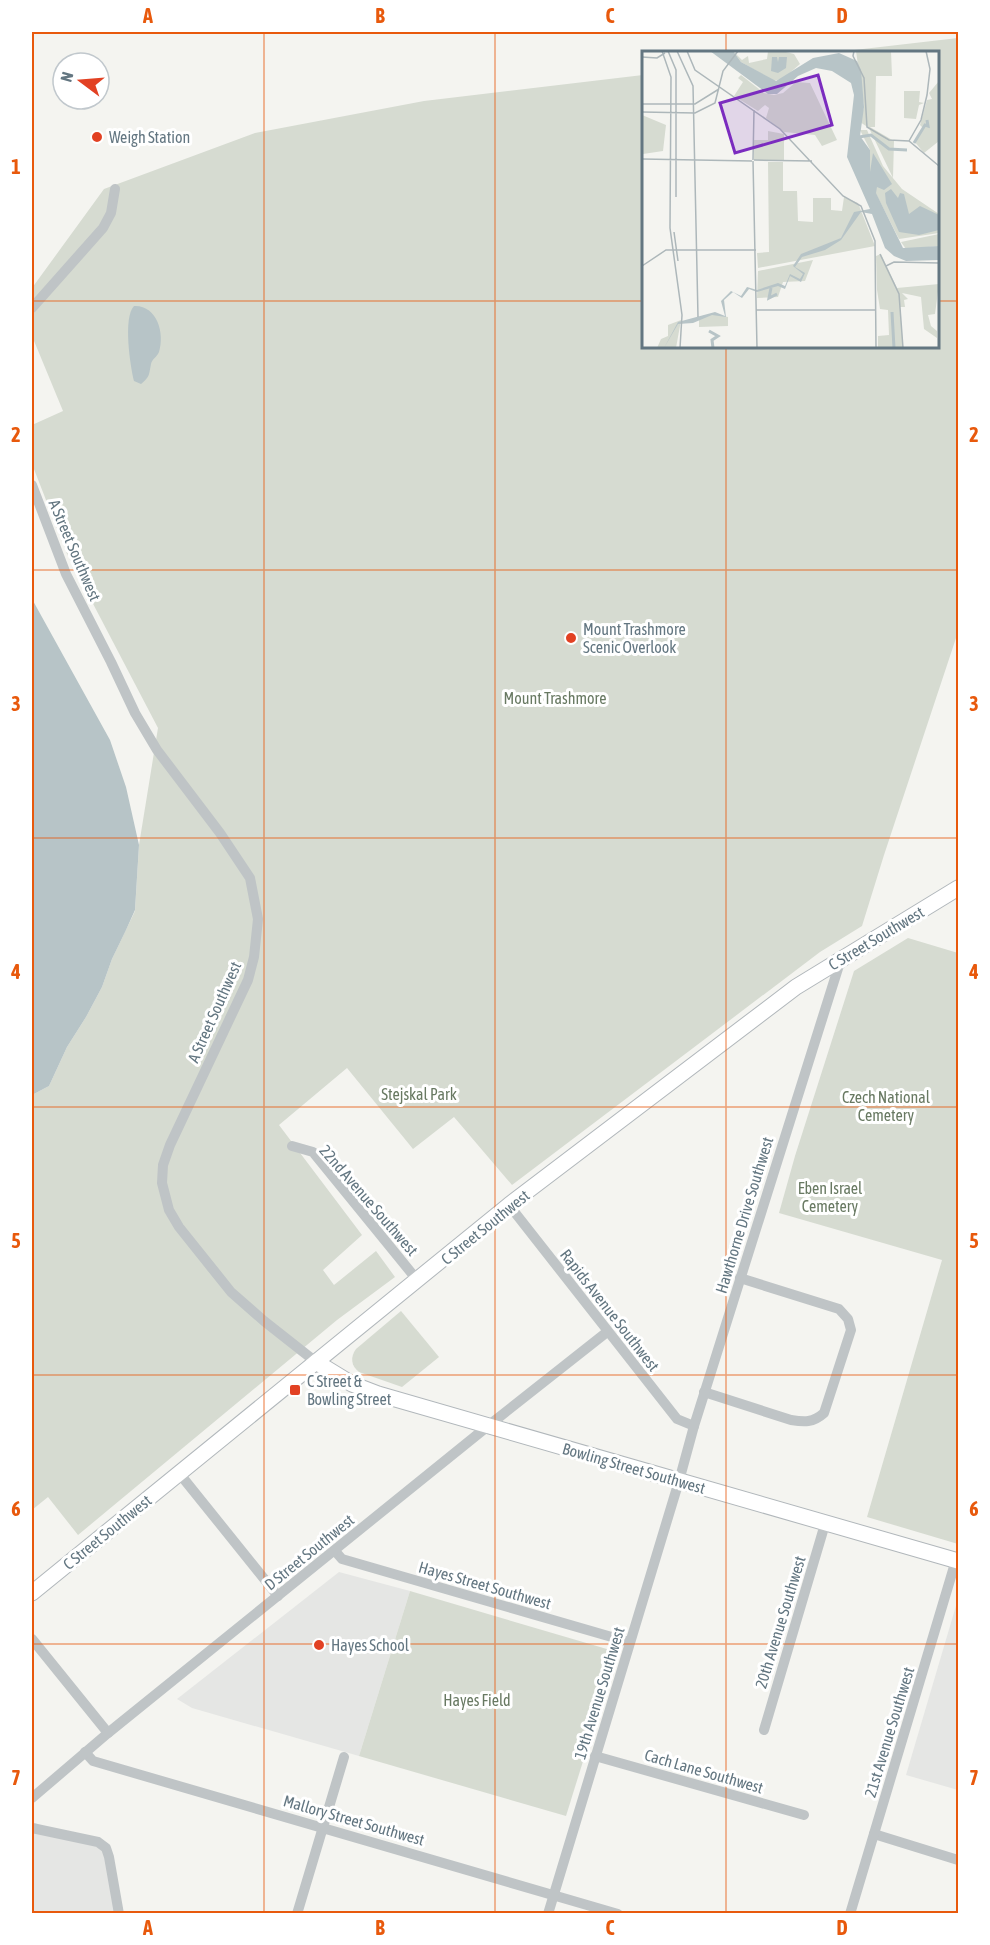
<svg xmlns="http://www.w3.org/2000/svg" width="990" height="1945" viewBox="0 0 990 1945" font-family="'Asap Condensed',sans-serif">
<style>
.built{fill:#e5e6e4}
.green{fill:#d6dbd1}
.water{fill:#b7c4c7}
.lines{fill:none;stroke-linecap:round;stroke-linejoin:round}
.secondary-casing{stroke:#b1b7bb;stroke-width:17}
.street{stroke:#bfc4c6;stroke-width:10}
.secondary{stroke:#fff;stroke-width:15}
.grid{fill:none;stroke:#e8590c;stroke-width:1.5;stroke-opacity:0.55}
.poi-dot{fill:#e24123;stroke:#fff;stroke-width:2}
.labels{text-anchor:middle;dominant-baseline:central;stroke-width:6;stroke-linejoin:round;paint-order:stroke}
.poi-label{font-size:16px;fill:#637681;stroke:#fff;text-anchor:start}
.street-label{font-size:16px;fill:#637681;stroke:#fff}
.park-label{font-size:16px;fill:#687962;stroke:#fff}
.inset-river{fill:none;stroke:#b7c4c7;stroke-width:3}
.inset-road{fill:none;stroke:#adb7ba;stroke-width:1.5}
.view{fill:#7b2cbf;fill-opacity:0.15;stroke:#7b2cbf;stroke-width:3}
.inset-edge{fill:none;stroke:#637681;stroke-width:3}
.neatline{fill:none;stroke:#e8590c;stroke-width:2}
.grid-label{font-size:20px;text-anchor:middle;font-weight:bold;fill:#e8590c}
</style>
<rect width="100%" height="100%" fill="#f4f4f0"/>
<!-- built -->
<g class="built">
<polygon points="339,1572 410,1591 359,1756 192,1708 177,1699"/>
<polygon points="958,1599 958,1790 906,1775"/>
<polygon points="32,1822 106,1848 118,1913 32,1914"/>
</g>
<!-- green -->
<g class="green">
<polygon points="958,38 958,632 884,855 862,926 820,952 512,1185 454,1117 413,1149 347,1068 279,1125 362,1235 323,1270 334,1285 376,1251 395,1277 337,1320 78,1535 48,1497 32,1510 32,1095 49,1086 67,1047 86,1017 102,987 112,959 135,911 139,845 158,728 67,554 32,464 32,425 63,411 32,336 32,288 104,189 255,133 424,101 643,75 644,346 938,346 938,52 837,52"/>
<polygon points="908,938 958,953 958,1544 867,1517 942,1260 779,1213 795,1156 854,971"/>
<path d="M401,1311L439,1357L402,1387L359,1372C351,1366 350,1357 356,1349Z"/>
<polygon points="410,1591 617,1652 566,1816 359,1756"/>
</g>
<!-- water -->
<g class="water">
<path d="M134,306C157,305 165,333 159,352C157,357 152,359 151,364C149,374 150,377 141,384L134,381C130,365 123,317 134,306Z"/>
<polygon points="32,599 110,740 126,787 139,845 135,910 126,930 112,959 102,987 86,1017 67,1047 49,1086 32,1095"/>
</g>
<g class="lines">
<defs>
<g id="secondary">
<polyline points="316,1362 352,1384 378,1394 958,1561"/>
<polyline points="32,1593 509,1205 796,987 958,888"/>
</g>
</defs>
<!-- secondary casing -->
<use href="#secondary" class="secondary-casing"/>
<!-- street -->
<g class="street">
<polyline points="32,308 103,228 111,213 115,189"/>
<polyline points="32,485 66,574 111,662 135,713 157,750 220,833 250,878 258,919 254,957 248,980 170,1145 163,1165 162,1183 169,1210 179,1227 231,1292 264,1321 316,1362"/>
<polyline points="292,1146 313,1152 418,1281"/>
<polyline points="509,1205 677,1419 694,1426"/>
<path d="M704,1392L791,1420C804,1422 813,1423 824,1413L851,1330L848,1319L839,1309L740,1278"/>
<polyline points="179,1473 278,1596"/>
<polyline points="335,1551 342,1559 629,1642"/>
<polyline points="32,1639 108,1733"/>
<polyline points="764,1730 825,1524"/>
<polyline points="85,1752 93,1761 618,1914"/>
<polyline points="595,1756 804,1815"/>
<polyline points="32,1798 108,1733 488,1426 607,1332"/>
<polyline points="32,1828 98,1842 106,1848 109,1857 119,1914"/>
<polyline points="874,1834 958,1860"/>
<polyline points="297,1914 344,1757"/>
<polyline points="548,1914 679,1481 694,1426 841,959"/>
<polyline points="850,1914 956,1560"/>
</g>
<!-- secondary -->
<use href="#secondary" class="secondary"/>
</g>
<!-- grid -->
<path class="grid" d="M264,32V1914M495,32V1914M726,32V52M32,301H644M938,301H958M726,346V1914M32,570H958M32,838H958M32,1107H958M32,1375H958M32,1644H958"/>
<!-- markers -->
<g class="poi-dot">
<circle cx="97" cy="137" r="6"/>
<circle cx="571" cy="638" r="6"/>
<rect x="289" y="1384" width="12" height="12" rx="3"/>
<circle cx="319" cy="1645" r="6"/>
</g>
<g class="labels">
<!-- poi labels -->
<g class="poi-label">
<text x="109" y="137">Weigh Station</text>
<text x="583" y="629">Mount Trashmore<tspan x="583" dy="18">Scenic Overlook</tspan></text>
<text x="307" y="1381">C Street &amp;<tspan x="307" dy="18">Bowling Street</tspan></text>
<text x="331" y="1645">Hayes School</text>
</g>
<!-- street labels -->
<g class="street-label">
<text transform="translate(75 550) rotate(67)">A Street Southwest</text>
<text transform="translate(876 938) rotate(-31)">C Street Southwest</text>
<text transform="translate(214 1012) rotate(-66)">A Street Southwest</text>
<text transform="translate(369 1200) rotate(49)">22nd Avenue Southwest</text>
<text transform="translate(744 1215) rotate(-73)">Hawthorne Drive Southwest</text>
<text transform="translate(485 1227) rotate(-39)">C Street Southwest</text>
<text transform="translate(610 1310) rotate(52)">Rapids Avenue Southwest</text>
<text transform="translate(634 1468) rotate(16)">Bowling Street Southwest</text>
<text transform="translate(107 1532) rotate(-39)">C Street Southwest</text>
<text transform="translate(309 1552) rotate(-39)">D Street Southwest</text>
<text transform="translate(485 1585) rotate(16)">Hayes Street Southwest</text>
<text transform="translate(780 1622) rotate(-73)">20th Avenue Southwest</text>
<text transform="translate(599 1693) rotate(-73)">19th Avenue Southwest</text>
<text transform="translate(889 1732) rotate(-73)">21st Avenue Southwest</text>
<text transform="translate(704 1771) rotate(16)">Cach Lane Southwest</text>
<text transform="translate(354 1820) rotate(16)">Mallory Street Southwest</text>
</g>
<!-- park labels -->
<g class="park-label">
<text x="555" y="698">Mount Trashmore</text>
<text x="419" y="1094">Stejskal Park</text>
<text x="886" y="1097">Czech National<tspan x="886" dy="18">Cemetery</tspan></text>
<text x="830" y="1188">Eben Israel<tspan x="830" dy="18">Cemetery</tspan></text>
<text x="477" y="1700">Hayes Field</text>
</g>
</g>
<!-- overview -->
<g transform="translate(642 51)">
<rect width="297" height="297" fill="#f4f4f0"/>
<path d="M91,0L100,9L106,5L107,12L125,8L126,0H140L152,3L158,13L142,27L132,30L99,11ZM214,0H249L250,25H234L233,76H228L252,90L251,127L227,77L218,71L222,56ZM99,24L122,42L132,44L141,42L154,31L168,32L195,89L180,95L173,84L142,81L124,67L127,57L123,54L116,60L92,45L101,31L96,27ZM297,30V90L282,102L272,90L282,78L278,74L285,49L290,48L287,42ZM262,40H278L277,51L282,52L277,54L274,68L262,67ZM0,64L24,74L21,100L1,103L0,108ZM218,79H225L241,115L260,138L297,163V182L257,188L234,143L227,119L228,99ZM126,80L142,83V109H112V89H126ZM126,111H141V140H155L156,170L171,171V147H189V159L200,160L202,146L216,152L233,195L116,217L115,202L127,201ZM297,183V195L264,198L259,191ZM239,203L255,237L297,233L293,263L286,264L289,275L295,280V287L282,278L279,246L260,242L266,248L262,249L263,256H258L261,297H236V285L247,284L246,259L238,258L235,239L234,205ZM171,209L163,230L141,231L136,246L115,247L116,220ZM70,263L86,266V275L57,276V267ZM39,269L34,297H15L19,288L26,285V274Z" fill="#d6dbd1"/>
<path d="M68,0H91L99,11L134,30L171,7L197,2L215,10L219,19L222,56L218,85L228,99V121L231,102L250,133L242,139L235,136L234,142L261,197L297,195V209L264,210L252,205L243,197L230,163L219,161L199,189L183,199L160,206L153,216L163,222L159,231L148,225L143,238L136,235L115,241L107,238L100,247L91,241L82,249L84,266L70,264L51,272L36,273L22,297L36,271L73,261L83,265L79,250L89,240L99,245L105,236L115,239L136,232L143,235L148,223L158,228L161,223L151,215L159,203L199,187L212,161L228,158L205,106L212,44L209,32L190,20L174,17L156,25L135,43H126ZM130,6H135L136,11L137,6H145L144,17L136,22L129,20ZM249,138L256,147L258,142L262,143L267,163L278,155L297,164V179L277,184L257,181L244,152L243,142Z" fill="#b7c4c7"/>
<path class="inset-river" d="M217,86L229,84L247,98L265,99M272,92L283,74L286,75L285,69M129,237L127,247L135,243M250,261L252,297M67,280L76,285L70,289L71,297"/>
<path class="inset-road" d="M20,0L29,26L28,177L40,264L38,297M26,0L34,19V146M35,0L51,35L56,266M45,0L53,19L138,78L201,145L219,155L233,190L234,297M212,0L211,5L222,27L225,76L247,89L267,90L297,115M0,6L15,7L23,2M0,53H53L77,38M0,61L53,62L73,52L81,20L96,0M267,90L279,69L285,44L288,18L284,0M0,108L110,110M111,109L112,59M112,109L170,110M111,110L115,297M32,181L36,210M238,203L257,243L261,297M0,215L24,199H114M244,215L252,211L297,212M114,259H233"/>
<path class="view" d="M176,24L190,74L93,102L78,52Z"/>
<rect width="297" height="297" class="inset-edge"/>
</g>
<!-- border -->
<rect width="990" height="1945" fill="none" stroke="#ffffff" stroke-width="66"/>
<!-- north arrow -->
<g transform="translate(81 81) rotate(286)"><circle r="28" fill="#ffffff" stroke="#c1c8cd" stroke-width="1.5"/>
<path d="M0-4.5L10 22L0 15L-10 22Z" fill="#e24123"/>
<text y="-9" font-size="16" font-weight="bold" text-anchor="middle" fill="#637681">N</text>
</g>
<rect x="33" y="33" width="924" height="1879" class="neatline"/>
<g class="grid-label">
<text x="148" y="23">A</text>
<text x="380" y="23">B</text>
<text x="610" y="23">C</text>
<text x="842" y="23">D</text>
<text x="16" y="174">1</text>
<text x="974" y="174">1</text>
<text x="16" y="442">2</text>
<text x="974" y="442">2</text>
<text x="16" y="711">3</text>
<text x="974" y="711">3</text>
<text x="16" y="979">4</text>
<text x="974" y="979">4</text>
<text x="16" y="1248">5</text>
<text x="974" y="1248">5</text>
<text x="16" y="1516">6</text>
<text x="974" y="1516">6</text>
<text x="16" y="1785">7</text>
<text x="974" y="1785">7</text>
<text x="148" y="1935">A</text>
<text x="380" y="1935">B</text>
<text x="610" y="1935">C</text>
<text x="842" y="1935">D</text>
</g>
</svg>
